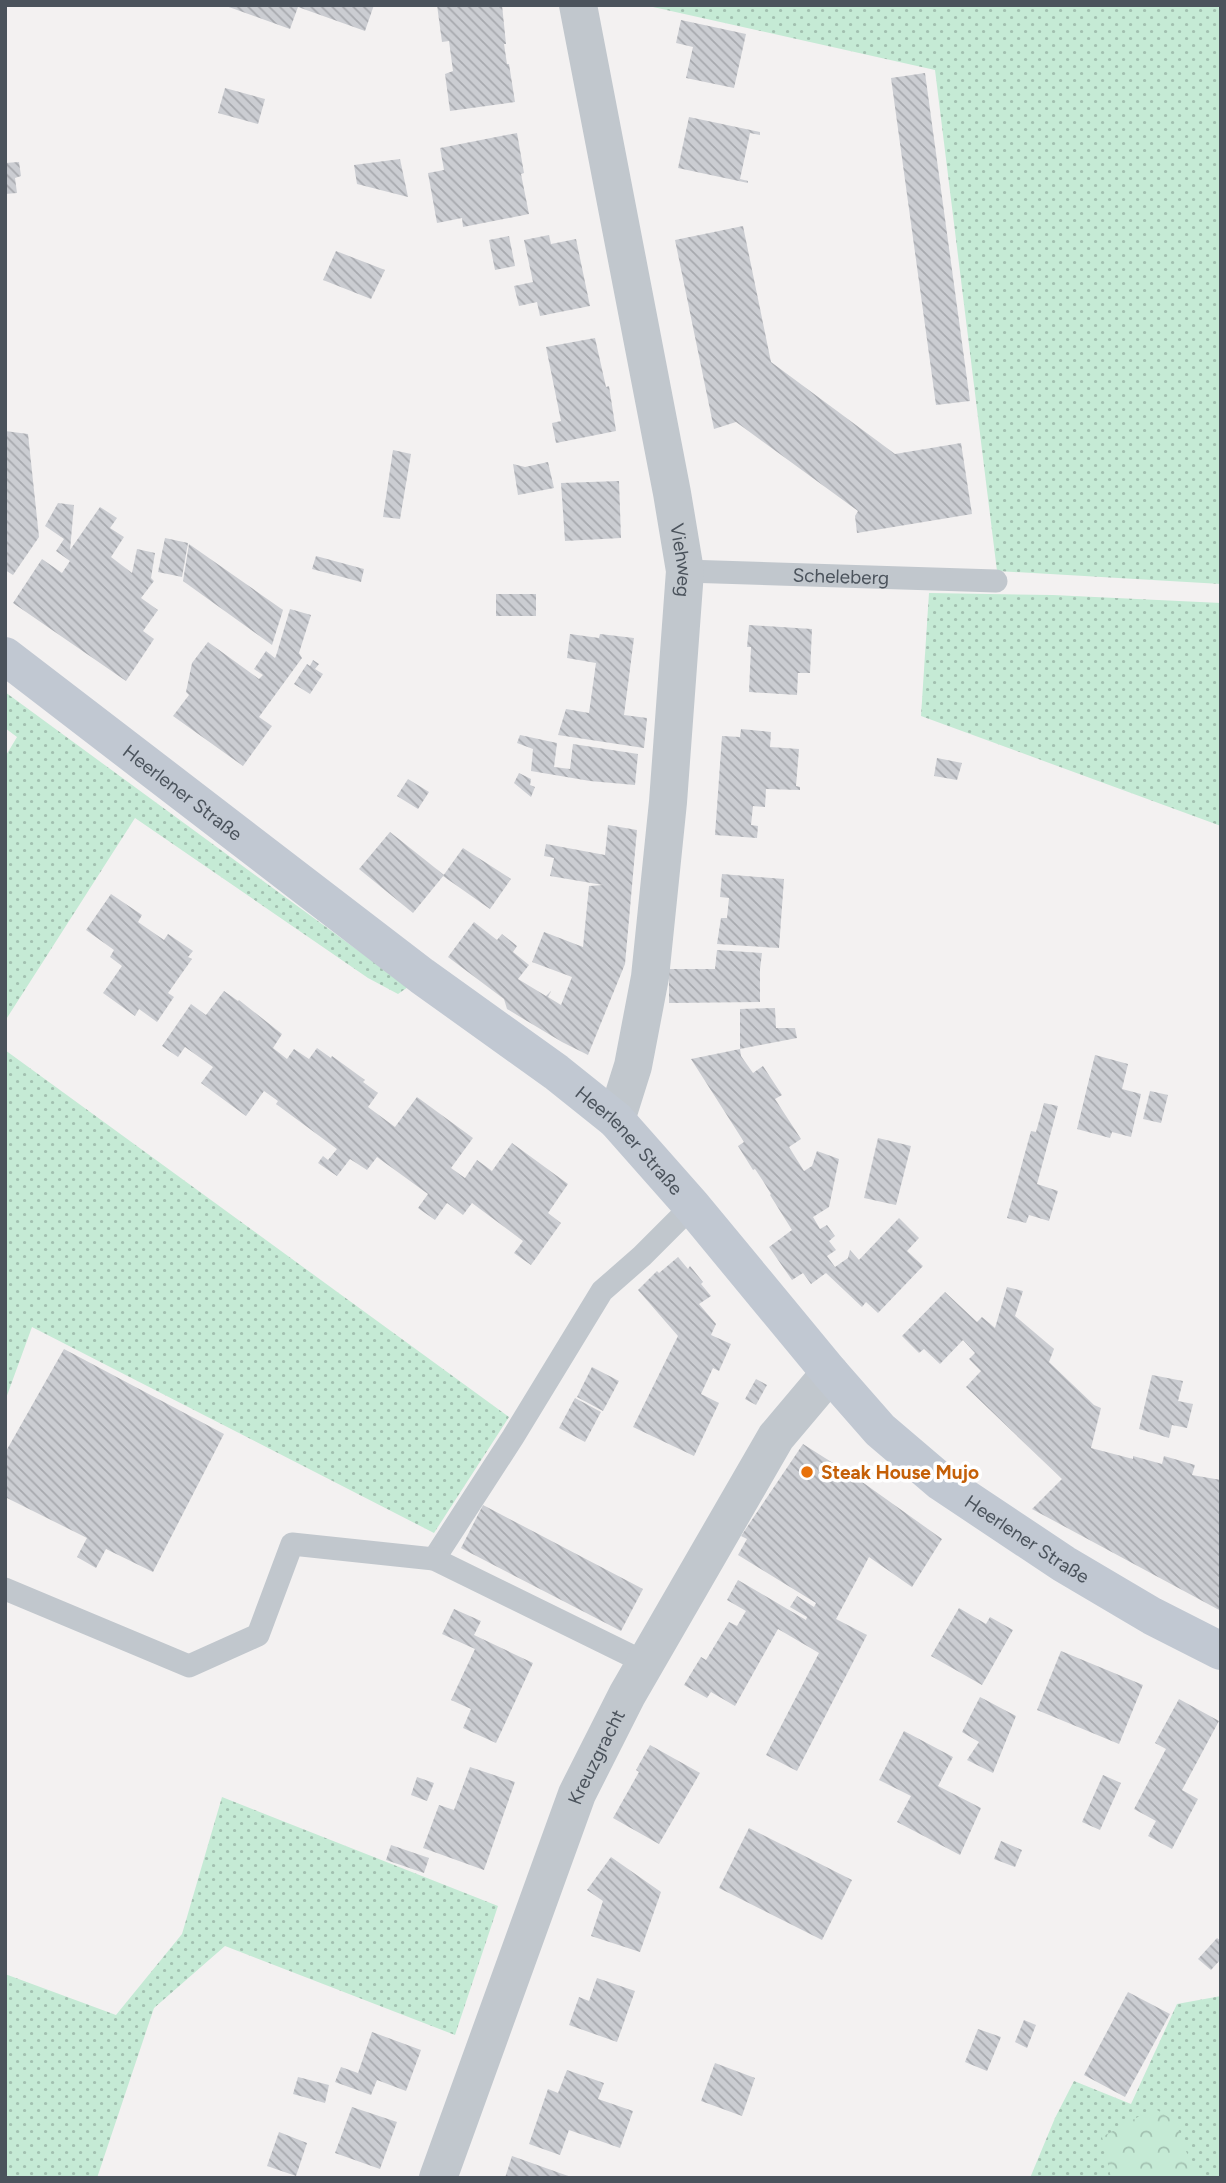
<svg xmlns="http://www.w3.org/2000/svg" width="1226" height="2183" viewBox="0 0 1226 2183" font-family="Figtree,sans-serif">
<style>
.grass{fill:url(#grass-dots)}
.forest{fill:url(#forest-crowns)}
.building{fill:url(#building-back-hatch)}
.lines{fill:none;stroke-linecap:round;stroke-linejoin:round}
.service{stroke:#c1c7cd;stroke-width:23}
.minor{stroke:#c1c7cd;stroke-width:38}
.secondary{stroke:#c1c8d2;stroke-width:38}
.food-dot{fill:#e8710a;stroke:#fff;stroke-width:2.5}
.labels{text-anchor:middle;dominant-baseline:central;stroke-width:7;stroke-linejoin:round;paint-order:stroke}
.street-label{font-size:19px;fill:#4b535c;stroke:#fff}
.food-label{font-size:19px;font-weight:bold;fill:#c56008;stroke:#fff;text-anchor:start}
</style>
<defs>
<pattern id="grass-dots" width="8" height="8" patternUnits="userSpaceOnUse" patternTransform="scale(1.75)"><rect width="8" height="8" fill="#c5ead5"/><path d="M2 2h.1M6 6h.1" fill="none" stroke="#a2c0b0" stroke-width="1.8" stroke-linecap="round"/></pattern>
<pattern id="forest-crowns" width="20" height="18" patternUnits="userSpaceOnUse" patternTransform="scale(1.75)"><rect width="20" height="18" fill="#c5ead5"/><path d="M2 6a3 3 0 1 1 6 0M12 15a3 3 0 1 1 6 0" fill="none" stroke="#a2c0b0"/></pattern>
<pattern id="building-back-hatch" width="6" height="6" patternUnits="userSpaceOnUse" patternTransform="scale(1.75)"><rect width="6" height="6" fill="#cbcdd2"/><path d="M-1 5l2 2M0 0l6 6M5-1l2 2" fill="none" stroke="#a7a9ae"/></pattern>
</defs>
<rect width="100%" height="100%" fill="#f3f1f1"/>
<!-- grass -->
<g class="grass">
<polygon points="644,5 1221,5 1221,584 997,571 935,70"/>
<polygon points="929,593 1053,595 1221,603 1221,826 921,716"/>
<polygon points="5,692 408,987 398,994 368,978 135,818 5,1021 5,757 17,737 5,728"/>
<polygon points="5,1050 509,1417 434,1533 32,1327 5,1401"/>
<polygon points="222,1797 498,1906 455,2035 225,1946 154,2008 97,2178 5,2178 5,1974 116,2015 182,1934"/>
<polygon points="1221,1996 1221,2178 1030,2178 1055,2118 1074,2081 1131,2104 1177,2004"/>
</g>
<!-- forest -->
<polygon class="forest" points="1154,2108 1176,2122 1184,2147 1199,2178 1111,2178 1102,2137"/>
<!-- building -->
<g class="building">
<polygon points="294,5 374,5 365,31 298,7 290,29 226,6"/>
<polygon points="437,5 502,5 506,44 504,44 507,64 509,64 515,102 450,111 445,74 453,71 449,41 442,42"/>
<polygon points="681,20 746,34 734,88 686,78 693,47 676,43"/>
<polygon points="925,73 970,401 936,405 891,78"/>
<polygon points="225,88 265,99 258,124 218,113"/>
<polygon points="689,117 760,132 760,135 750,133 740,179 748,181 748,183 678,168"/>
<polygon points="517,133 524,173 521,174 529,214 463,227 462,218 437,223 428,173 444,170 440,148"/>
<polygon points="400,159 408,197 357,184 354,165"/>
<polygon points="19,162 21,176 15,178 17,193 5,194 5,163"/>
<polygon points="743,226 771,362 895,454 961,443 972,514 857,533 855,516 858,511 736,422 714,429 675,240"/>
<polygon points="549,235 551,244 576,239 590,306 540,316 537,302 519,306 514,286 533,282 524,240"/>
<polygon points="509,236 515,266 495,270 489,240"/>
<polygon points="336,251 385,270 371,299 323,280"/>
<polygon points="595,338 606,387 609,386 616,431 556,443 552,423 561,421 546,347"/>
<polygon points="5,431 28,434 39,537 13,575 5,570"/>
<polygon points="393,450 411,454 400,519 383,517"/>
<polygon points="548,462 554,488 518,495 513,464 525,467"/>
<polygon points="619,481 621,538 565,541 561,483"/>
<polygon points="58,503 74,505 70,550 100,507 117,518 110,528 124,537 111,557 132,573 137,549 155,553 151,578 154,581 141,598 158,610 143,631 154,639 126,681 13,603 42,559 62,573 70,561 56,551 64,539 45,526"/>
<polygon points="165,538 188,543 182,577 158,572"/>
<polygon points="189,544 283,610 272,645 183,581"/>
<polygon points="316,556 364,569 361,582 312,569"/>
<rect x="496" y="594" width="40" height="22"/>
<polygon points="290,609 311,615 299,653 302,658 259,717 272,726 243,766 173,716 189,695 186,692 192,663 208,642 259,679 263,675 254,669 266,651 275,658 276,656"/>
<polygon points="749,625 812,629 810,673 798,673 797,695 749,692 751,647 747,647"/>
<polygon points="570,634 599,638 600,634 634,638 624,715 647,718 644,748 558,735 566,709 589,713 596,663 567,658"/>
<polygon points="313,660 319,664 315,669 323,674 310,694 294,684 307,664 310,666"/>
<polygon points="741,729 771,732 770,747 799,749 796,786 800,787 800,790 766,789 765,807 753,806 751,825 758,826 757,838 715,835 722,736 740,737"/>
<polygon points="520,735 557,743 554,767 570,769 573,744 638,754 635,785 590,781 531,771 533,749 517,743"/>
<polygon points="937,758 962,763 957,780 934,776"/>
<polygon points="519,773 531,779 530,785 535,787 531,797 514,783"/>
<polygon points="408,779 429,792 418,809 397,796"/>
<polygon points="608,825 637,830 625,964 588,1055 562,1042 507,1009 504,999 448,957 474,922 497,940 502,934 517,946 513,952 529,965 518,979 546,996 551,991 548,997 561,1005 572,977 532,962 544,932 583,947 589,886 603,885 550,876 554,858 544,856 546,844 605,855"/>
<polygon points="390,832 444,875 413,913 359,869"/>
<polygon points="463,848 511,879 490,909 443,876"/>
<polygon points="722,874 784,879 779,948 717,944 721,918 727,918 729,898 720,897"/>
<polygon points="111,894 142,915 138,922 164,940 168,934 193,951 188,957 192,959 168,993 174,997 157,1022 139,1009 135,1016 103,993 122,966 110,957 114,950 86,930"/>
<polygon points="717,950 762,953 760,969 760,1002 669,1003 669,969 715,969"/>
<polygon points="224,991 238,1001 239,1000 282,1034 273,1048 287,1059 294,1049 309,1059 317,1048 331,1058 332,1056 365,1080 363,1082 378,1093 368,1107 395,1127 417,1097 473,1138 451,1168 465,1178 477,1160 492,1171 512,1143 568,1184 548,1213 561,1223 531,1265 514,1253 523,1241 472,1203 463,1215 447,1203 435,1220 418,1208 428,1194 377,1157 367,1170 350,1159 337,1176 318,1163 323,1156 328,1160 337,1149 276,1104 278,1101 264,1091 246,1116 201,1083 213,1067 185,1047 178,1057 162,1046 191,1004 206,1015"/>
<polygon points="775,1008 776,1028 795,1028 797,1038 740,1049 740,1009"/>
<polygon points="740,1049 741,1056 753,1073 763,1066 782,1095 775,1099 801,1139 789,1147 804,1171 812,1166 817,1151 839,1159 829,1207 813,1217 820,1229 827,1225 835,1236 829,1241 836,1250 827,1256 835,1267 848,1258 850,1250 859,1260 899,1218 919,1238 907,1251 923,1266 878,1313 866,1302 862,1307 826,1273 811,1284 803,1273 792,1280 769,1247 792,1230 770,1195 771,1194 763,1181 755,1169 753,1170 738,1146 744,1142 691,1059"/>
<polygon points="1095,1055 1128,1064 1122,1089 1141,1094 1131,1137 1112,1132 1110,1138 1077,1129"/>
<polygon points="1150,1091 1168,1095 1161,1123 1143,1119"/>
<polygon points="1044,1103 1058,1106 1037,1184 1058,1191 1049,1221 1029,1215 1026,1223 1007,1218 1031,1131 1036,1132"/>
<polygon points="878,1138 911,1146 896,1205 864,1198"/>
<polygon points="678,1257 688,1269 690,1266 703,1282 701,1284 711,1296 699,1304 716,1324 711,1335 731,1344 719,1371 713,1368 701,1394 719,1403 694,1456 633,1427 678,1336 638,1290 657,1271 659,1273"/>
<polygon points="1007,1287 1023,1291 1015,1316 1054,1349 1049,1362 1094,1405 1101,1408 1091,1448 1133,1459 1133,1456 1162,1464 1164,1456 1195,1465 1192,1475 1221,1480 1221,1611 1032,1509 1062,1479 966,1387 981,1371 969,1359 975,1353 963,1340 940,1364 924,1349 919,1353 902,1336 945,1292 977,1322 982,1317 995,1328"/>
<polygon points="64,1349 224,1434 153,1572 106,1549 96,1568 77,1557 87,1538 5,1497 5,1453"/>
<polygon points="592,1367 619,1381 603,1411 577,1397"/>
<polygon points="1152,1375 1183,1381 1178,1401 1193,1404 1187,1428 1172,1425 1169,1438 1139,1429"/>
<polygon points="756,1379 767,1385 756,1405 745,1399"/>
<polygon points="575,1398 601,1412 585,1442 559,1428"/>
<polygon points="803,1444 858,1479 942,1539 912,1587 869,1557 836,1619 867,1635 797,1771 766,1755 819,1653 778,1629 735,1706 711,1692 707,1698 684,1685 701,1657 706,1660 729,1622 737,1626 746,1611 727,1600 738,1580 806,1620 807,1617 790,1607 797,1596 814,1607 816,1603 738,1555 747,1539 741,1536"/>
<polygon points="483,1505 643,1589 621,1631 461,1548"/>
<polygon points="959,1608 986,1624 990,1617 1013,1630 982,1685 931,1656"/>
<polygon points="454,1609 481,1621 474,1635 533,1663 496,1743 463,1728 471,1709 451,1700 475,1649 442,1634"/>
<polygon points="1061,1651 1143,1685 1119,1744 1037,1710"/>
<polygon points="980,1697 1016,1716 993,1773 967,1760 979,1742 962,1732"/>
<polygon points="1179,1699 1219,1721 1182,1790 1198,1799 1172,1849 1148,1836 1156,1821 1134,1809 1166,1749 1155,1743"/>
<polygon points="904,1731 953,1757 938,1786 981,1808 960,1855 897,1822 911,1796 879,1780"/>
<polygon points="650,1745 700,1773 659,1844 613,1818 639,1772 636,1770"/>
<polygon points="470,1767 515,1782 484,1870 423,1848 439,1805 454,1810"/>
<polygon points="1103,1775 1121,1783 1100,1830 1082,1822"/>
<polygon points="417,1777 434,1783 427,1801 411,1795"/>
<polygon points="749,1828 852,1880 822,1940 719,1888"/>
<polygon points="1001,1841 1022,1850 1015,1867 994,1859"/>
<polygon points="391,1845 429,1858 424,1873 386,1860"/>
<polygon points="611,1857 661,1892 640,1952 591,1936 603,1901 587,1890"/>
<polygon points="1217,1938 1221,1941 1221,1959 1211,1970 1198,1959"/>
<polygon points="597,1978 635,1991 617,2042 569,2025 579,1997 589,2001"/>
<polygon points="1128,1992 1170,2014 1125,2097 1084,2075"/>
<polygon points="1024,2020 1036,2025 1027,2048 1015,2042"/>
<polygon points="978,2029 1001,2037 987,2071 965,2062"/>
<polygon points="372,2032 421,2050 406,2091 377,2080 371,2095 335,2082 341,2067 358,2073"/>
<polygon points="715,2063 755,2078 742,2116 701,2101"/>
<polygon points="567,2070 604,2083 598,2099 633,2111 620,2148 569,2130 560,2155 529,2144 548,2089 558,2093"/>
<polygon points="298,2077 329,2085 325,2103 293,2094"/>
<polygon points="352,2107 397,2122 380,2169 335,2153"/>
<polygon points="279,2132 307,2143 296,2176 267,2166"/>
<polygon points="512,2156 571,2177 571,2178 505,2178"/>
</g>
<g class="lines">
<!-- service -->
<g class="service">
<path id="s1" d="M685,571L996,581"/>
<polyline points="434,1559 513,1437 602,1291 642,1256 692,1206"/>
<polyline points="5,1589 189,1666 258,1635 292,1544 434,1559 646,1663"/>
</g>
<!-- minor -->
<g class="minor">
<path id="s2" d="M578,5L672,493L685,571L668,802L650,977L633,1066L616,1120"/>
<path id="s3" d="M438,2178L577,1794L627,1695L776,1437L830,1373"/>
</g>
<!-- secondary -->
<path class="secondary" id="s4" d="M5,656L422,976L556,1072L616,1120L692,1206L830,1373L880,1430L941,1482L1064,1564L1152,1616L1221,1651"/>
</g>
<!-- markers -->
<circle class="food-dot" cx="807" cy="1472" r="7"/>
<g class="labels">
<!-- street labels -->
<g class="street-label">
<text stroke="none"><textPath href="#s2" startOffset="565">Viehweg</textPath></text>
<text stroke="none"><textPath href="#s1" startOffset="156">Scheleberg</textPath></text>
<text stroke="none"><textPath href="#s4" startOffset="224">Heerlener Straße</textPath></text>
<text stroke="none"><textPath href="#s4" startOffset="791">Heerlener Straße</textPath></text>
<text stroke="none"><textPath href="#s4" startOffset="1358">Heerlener Straße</textPath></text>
<text stroke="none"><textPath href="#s3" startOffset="450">Kreuzgracht</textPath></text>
</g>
<!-- food labels -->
<g class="food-label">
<text x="821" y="1472">Steak House Mujo</text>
</g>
</g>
<!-- border -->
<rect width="1226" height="2183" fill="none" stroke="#4b535c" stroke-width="14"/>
</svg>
